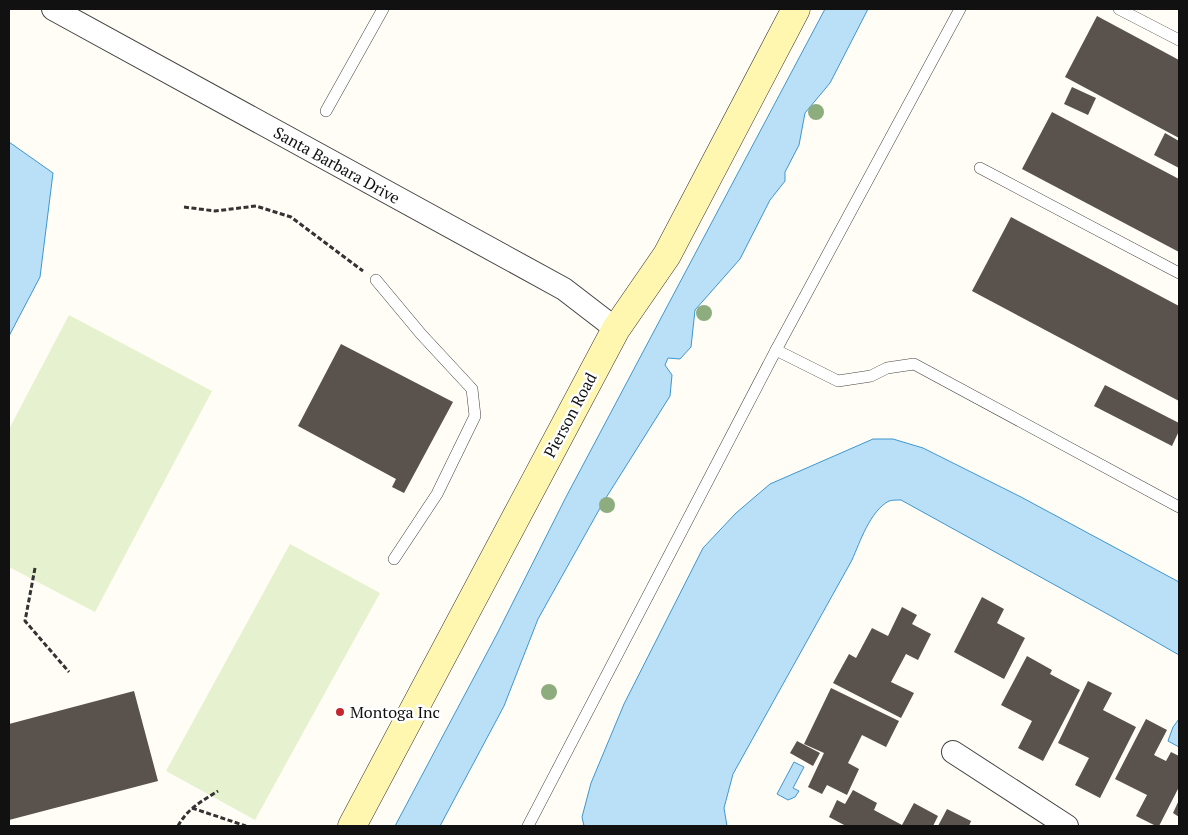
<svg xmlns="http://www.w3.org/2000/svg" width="1188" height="835" viewBox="0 0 1188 835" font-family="'PT Serif',serif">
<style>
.pitch{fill:#e6f2cf}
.water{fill:#b9e0f7;stroke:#3f96cf}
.building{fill:#5a524d}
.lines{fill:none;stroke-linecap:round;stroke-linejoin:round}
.lane-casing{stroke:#444;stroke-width:12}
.street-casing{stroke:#444;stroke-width:24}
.secondary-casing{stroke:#333;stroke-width:29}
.path{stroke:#333;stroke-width:3;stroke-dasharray:5 2.5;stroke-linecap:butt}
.lane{stroke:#fff;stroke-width:11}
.street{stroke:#fff;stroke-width:22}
.secondary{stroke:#fff6b0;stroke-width:28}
.tree{fill:#8dad7f}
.poi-dot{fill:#c4262e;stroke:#fff;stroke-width:2}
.labels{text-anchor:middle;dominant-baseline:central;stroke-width:5;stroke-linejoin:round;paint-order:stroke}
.street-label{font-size:16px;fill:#111;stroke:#fff}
.poi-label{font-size:16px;fill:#111;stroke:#fff;text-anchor:start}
</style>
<rect width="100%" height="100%" fill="#fffdf5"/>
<!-- pitch -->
<g class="pitch">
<polygon points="69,315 212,391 95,612 9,567 9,429"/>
<polygon points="290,544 380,593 255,820 166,771"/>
</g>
<!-- water -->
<g class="water">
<polygon points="825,9 868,9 830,83 805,113 799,145 785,172 785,181 770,200 740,259 695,310 691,347 680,359 668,358 665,365 672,375 670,396 604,501 538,619 504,706 440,826 395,826 497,634 566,497"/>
<polygon points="9,142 53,173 40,277 9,336"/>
<path d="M873,439H893L923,448L1021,497L1179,582V655L1111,616L901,500C897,500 892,500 889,501C870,511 860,542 852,560L733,774L724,808L727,826H584L582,817L591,783L624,704L703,548L736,513L770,484Z"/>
<polygon points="1179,719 1179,747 1168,741 1173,727"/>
<polygon points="794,762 804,767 793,788 799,791 795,797 788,800 777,794"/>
</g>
<!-- building -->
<g class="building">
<polygon points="1097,16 1179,60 1179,138 1065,77"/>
<polygon points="1072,87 1096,98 1088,115 1064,104"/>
<polygon points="1052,112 1179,179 1179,252 1022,169"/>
<polygon points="1165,133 1179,141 1179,168 1154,155"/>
<polygon points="1011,217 1179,306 1179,401 972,291"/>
<polygon points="341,344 453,402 404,493 392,487 396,479 298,426"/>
<polygon points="1105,385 1179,423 1179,431 1172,446 1094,406"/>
<polygon points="982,597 1004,609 997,623 1025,638 1004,679 954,652"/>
<polygon points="902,607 917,615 912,624 931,634 918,660 906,654 891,682 914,693 901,718 833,683 849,654 856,658 872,628 888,636"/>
<polygon points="1027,656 1052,670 1050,674 1080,690 1043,761 1018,748 1032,721 1001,705"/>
<polygon points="1088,681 1112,693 1103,710 1136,727 1100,798 1075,785 1089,758 1058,743"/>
<polygon points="831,688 899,721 886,747 862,735 848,763 859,769 847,795 827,785 822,794 808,787 824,753 804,744"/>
<polygon points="134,691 158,781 9,820 9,724"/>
<polygon points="1146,719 1167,730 1154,755 1166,761 1171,752 1179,756 1179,787 1159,826 1156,826 1136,816 1147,795 1115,779"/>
<polygon points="797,741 820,753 813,766 790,753"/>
<polygon points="853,790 877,803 874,810 902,825 914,803 938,816 933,826 846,826 829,817 837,800 845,804"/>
<polygon points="1179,800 1179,817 1173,813"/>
<polygon points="947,809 971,821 969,826 938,826"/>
</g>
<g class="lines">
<defs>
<g id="lane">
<polyline points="1119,9 1179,40"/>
<polyline points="326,111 383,9"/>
<polyline points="980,168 1179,273"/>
<polyline points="376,280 421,334 472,389 475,416 437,494 394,559"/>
<polyline points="776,350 838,381 871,376 887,368 914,364 1179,507"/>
<polyline points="528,826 776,350 960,9"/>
</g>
<g id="street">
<polyline points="53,9 564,289 616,329"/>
<polyline points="953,752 1067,826"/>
</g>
<polyline id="secondary" points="352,826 616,329 667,255 796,9"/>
</defs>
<!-- lane casing -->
<use href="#lane" class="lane-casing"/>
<!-- street casing -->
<use href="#street" class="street-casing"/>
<!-- secondary casing -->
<use href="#secondary" class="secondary-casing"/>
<!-- path -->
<g class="path">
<polyline points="184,207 215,211 256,206 291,217 363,271"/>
<polyline points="35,568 25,621 69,672"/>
<polyline points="192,808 246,826"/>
<path d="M178,826C187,809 202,801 218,791"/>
</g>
<!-- lane -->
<use href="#lane" class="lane"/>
<!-- street -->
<use href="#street" class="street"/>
<!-- secondary -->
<use href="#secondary" class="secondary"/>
</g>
<!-- trees -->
<g class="tree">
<circle cx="816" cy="112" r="8"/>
<circle cx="704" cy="313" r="8"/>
<circle cx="607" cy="505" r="8"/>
<circle cx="549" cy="692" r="8"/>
</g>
<!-- markers -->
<circle class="poi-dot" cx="340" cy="712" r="5"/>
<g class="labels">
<!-- street labels -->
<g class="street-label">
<text transform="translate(337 165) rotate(29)">Santa Barbara Drive</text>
<text transform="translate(570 415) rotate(-62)">Pierson Road</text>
</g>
<!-- poi labels -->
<g class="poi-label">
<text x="350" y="712">Montoga Inc</text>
</g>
</g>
<!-- border -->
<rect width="1188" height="835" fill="none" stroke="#111111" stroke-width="20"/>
</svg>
